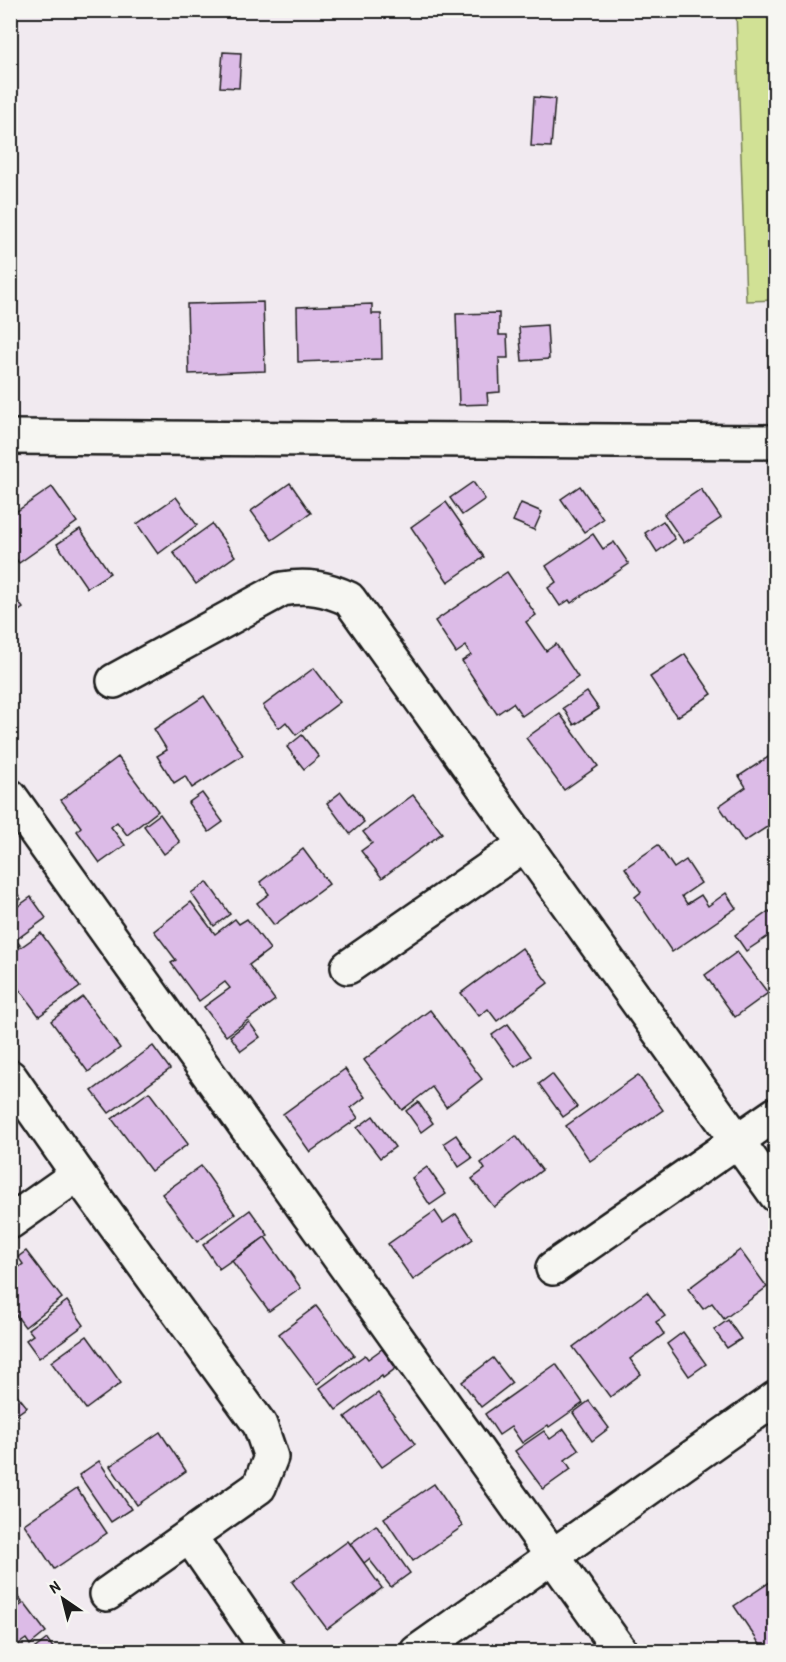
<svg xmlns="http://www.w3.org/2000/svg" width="786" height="1662" viewBox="0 0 786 1662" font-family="'Patrick Hand',sans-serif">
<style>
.green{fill:#d1e195;stroke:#767e58;stroke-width:1.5}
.building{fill:#dcbbe7;stroke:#1c1c1c;stroke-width:1.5}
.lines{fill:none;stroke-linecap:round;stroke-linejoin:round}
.street-casing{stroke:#1c1c1c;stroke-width:38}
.street{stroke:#f6f6f2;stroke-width:33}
</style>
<rect width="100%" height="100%" fill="#f1eaf0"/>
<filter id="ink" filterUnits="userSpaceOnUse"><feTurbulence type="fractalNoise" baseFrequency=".0167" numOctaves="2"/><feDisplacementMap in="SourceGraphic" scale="12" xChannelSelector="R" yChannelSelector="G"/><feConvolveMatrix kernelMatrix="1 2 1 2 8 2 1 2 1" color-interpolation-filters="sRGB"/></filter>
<g filter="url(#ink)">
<!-- green -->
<polygon class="green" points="736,11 775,11 775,300 746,301"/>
<!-- building -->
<g class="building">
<polygon points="223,52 241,53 239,88 220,87"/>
<polygon points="534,97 555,99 551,147 531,146"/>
<polygon points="263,302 265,371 189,374 187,304"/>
<polygon points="372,304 372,314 381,314 382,359 298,362 297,307"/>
<polygon points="499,313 499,335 507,335 508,358 499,358 500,392 487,393 488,404 459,405 456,314"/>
<polygon points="547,325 549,359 522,361 519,327"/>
<polygon points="473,482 485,499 462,515 450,498"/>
<polygon points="290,483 311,513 272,540 251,511"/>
<polygon points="580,486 603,519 584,532 561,499"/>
<polygon points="52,487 77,522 19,563 10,551 10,531 13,529 10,526 10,516"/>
<polygon points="701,489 721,518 684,543 664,514"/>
<polygon points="176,497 197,525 158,554 137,524"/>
<polygon points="446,502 484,557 448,582 411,527"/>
<polygon points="521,503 542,512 534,530 513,521"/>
<polygon points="663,521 675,539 657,552 645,533"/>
<polygon points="212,524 235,556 196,584 173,552"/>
<polygon points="80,529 110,573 87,588 57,544"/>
<polygon points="593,534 603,549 614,542 629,564 571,603 569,600 560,606 548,588 556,582 546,566"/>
<polygon points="507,572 536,615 526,622 546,651 556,644 578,677 522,716 513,703 497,714 462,661 471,655 466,646 456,653 435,621"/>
<polygon points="10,591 23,608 10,617"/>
<polygon points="685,654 712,694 677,717 650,677"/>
<polygon points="314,668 340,702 296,735 286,722 279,728 263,706"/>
<polygon points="587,692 599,709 574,725 563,708"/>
<polygon points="204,696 243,755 192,788 185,776 174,783 157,756 167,750 154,729"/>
<polygon points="560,714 598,766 564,790 526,738"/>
<polygon points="302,735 319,757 304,769 287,747"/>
<polygon points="776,752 776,821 744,842 719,806 746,787 739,776"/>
<polygon points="118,757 158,811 127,835 117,822 111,827 125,845 100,863 77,831 81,827 61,800"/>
<polygon points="341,792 364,822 350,834 327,803"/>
<polygon points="202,793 223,822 209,832 188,803"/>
<polygon points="413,795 442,833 382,878 361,851 372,843 363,832"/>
<polygon points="160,814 180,842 164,854 144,826"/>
<polygon points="658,845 674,868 686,860 701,883 682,896 687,904 701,895 708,906 726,893 736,908 672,952 635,897 641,892 625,868"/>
<polygon points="303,849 329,884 274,925 257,903 269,894 260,882"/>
<polygon points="207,882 230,914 214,926 191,893"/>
<polygon points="10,883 21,899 10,907"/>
<polygon points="31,897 46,918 16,940 20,945 10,952 10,912"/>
<polygon points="191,902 215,934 235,919 239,924 247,919 270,949 249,965 275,1000 226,1036 204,1007 230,988 225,982 199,1001 171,963 176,960 154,931"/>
<polygon points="769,911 776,920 776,931 746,951 735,935"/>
<polygon points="41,933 80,987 39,1016 10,977 10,955"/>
<polygon points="522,948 548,983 497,1021 488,1009 479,1016 461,993"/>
<polygon points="737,952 768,993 735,1017 705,975"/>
<polygon points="83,997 120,1048 88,1072 51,1021"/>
<polygon points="430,1010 482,1079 446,1107 432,1087 402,1110 364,1060"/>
<polygon points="249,1022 260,1037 241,1051 230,1036"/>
<polygon points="508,1024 531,1056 515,1067 492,1035"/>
<polygon points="153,1046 170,1069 109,1113 92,1091"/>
<polygon points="345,1069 365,1097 351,1108 358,1118 310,1152 283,1114"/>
<polygon points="552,1074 577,1107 563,1117 539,1084"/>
<polygon points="638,1075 663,1110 590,1161 566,1126"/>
<polygon points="149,1092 188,1144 151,1171 112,1119"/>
<polygon points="418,1102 433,1123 421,1132 406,1111"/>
<polygon points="373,1116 395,1147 380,1158 357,1128"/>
<polygon points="456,1135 472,1158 459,1167 444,1143"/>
<polygon points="516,1136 542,1170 494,1207 472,1179 485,1169 481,1163"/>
<polygon points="201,1166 235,1214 197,1242 162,1194"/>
<polygon points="427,1167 446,1194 430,1205 412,1178"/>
<polygon points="250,1210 268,1235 219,1269 203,1245"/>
<polygon points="435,1211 443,1223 456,1214 473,1239 413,1280 388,1244"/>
<polygon points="265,1237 301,1288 269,1311 232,1261"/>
<polygon points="740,1250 767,1287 724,1319 712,1303 703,1309 688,1289"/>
<polygon points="26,1251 62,1298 25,1327 10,1307 10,1266 14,1271 23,1264 18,1257"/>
<polygon points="647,1292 665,1316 656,1322 664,1334 630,1359 641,1374 610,1397 573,1347"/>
<polygon points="67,1301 84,1325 39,1358 26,1340 33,1335 28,1329"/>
<polygon points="316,1306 354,1355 317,1384 279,1334"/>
<polygon points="728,1320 741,1339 727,1348 714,1330"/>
<polygon points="683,1332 706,1364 689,1376 667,1344"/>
<polygon points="87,1336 121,1383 86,1409 51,1362"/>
<polygon points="382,1349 396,1368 383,1378 382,1376 336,1410 320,1388 365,1355 368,1359"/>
<polygon points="493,1358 512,1383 481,1407 462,1382"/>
<polygon points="556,1364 583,1403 549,1427 548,1425 522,1443 511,1427 499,1435 485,1414"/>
<polygon points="10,1386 27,1407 10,1419"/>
<polygon points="378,1393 415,1444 382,1467 345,1417"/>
<polygon points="589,1401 609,1428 592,1441 573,1413"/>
<polygon points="564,1429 579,1450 565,1460 571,1469 543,1489 515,1451 544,1431 550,1439"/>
<polygon points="160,1432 186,1471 137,1505 110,1466"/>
<polygon points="99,1461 131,1509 111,1522 79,1475"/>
<polygon points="434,1484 463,1526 413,1561 384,1518"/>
<polygon points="77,1488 107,1533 54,1569 24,1524"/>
<polygon points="376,1525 410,1573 391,1587 369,1559 364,1563 350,1544"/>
<polygon points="348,1541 382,1588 327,1629 292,1582"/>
<polygon points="776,1578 776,1652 765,1652 734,1606"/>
<polygon points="10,1586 22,1602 10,1610"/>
<polygon points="24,1603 46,1632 30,1645 26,1639 10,1650 10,1613"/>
<polygon points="47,1639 56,1652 30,1652"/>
</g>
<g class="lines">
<defs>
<g id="street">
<polyline points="10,437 776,442"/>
<path d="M114,681L282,589C308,585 326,588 349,599L776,1195"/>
<polyline points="10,796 621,1652"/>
<polyline points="348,967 525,844"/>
<polyline points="10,1077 78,1174 260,1425 271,1457 259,1487 107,1594"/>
<polyline points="10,1222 78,1174"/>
<polyline points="553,1268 776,1114"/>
<polyline points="190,1537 269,1652"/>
<polyline points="417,1652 776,1398"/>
</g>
</defs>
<!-- street casing -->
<use href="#street" class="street-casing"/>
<!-- street -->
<use href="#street" class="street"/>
</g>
</g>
<!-- margin -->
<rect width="786" height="1662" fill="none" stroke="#f6f6f2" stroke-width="36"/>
<rect x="18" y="18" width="750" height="1626" fill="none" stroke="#1c1c1c" stroke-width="2" filter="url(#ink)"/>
<!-- north arrow -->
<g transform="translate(63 1599) rotate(325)" stroke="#f6f6f2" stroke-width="4.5" paint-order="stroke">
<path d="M0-4.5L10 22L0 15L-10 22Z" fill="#1c1c1c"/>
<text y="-9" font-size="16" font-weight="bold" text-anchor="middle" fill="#1c1c1c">N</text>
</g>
</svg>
